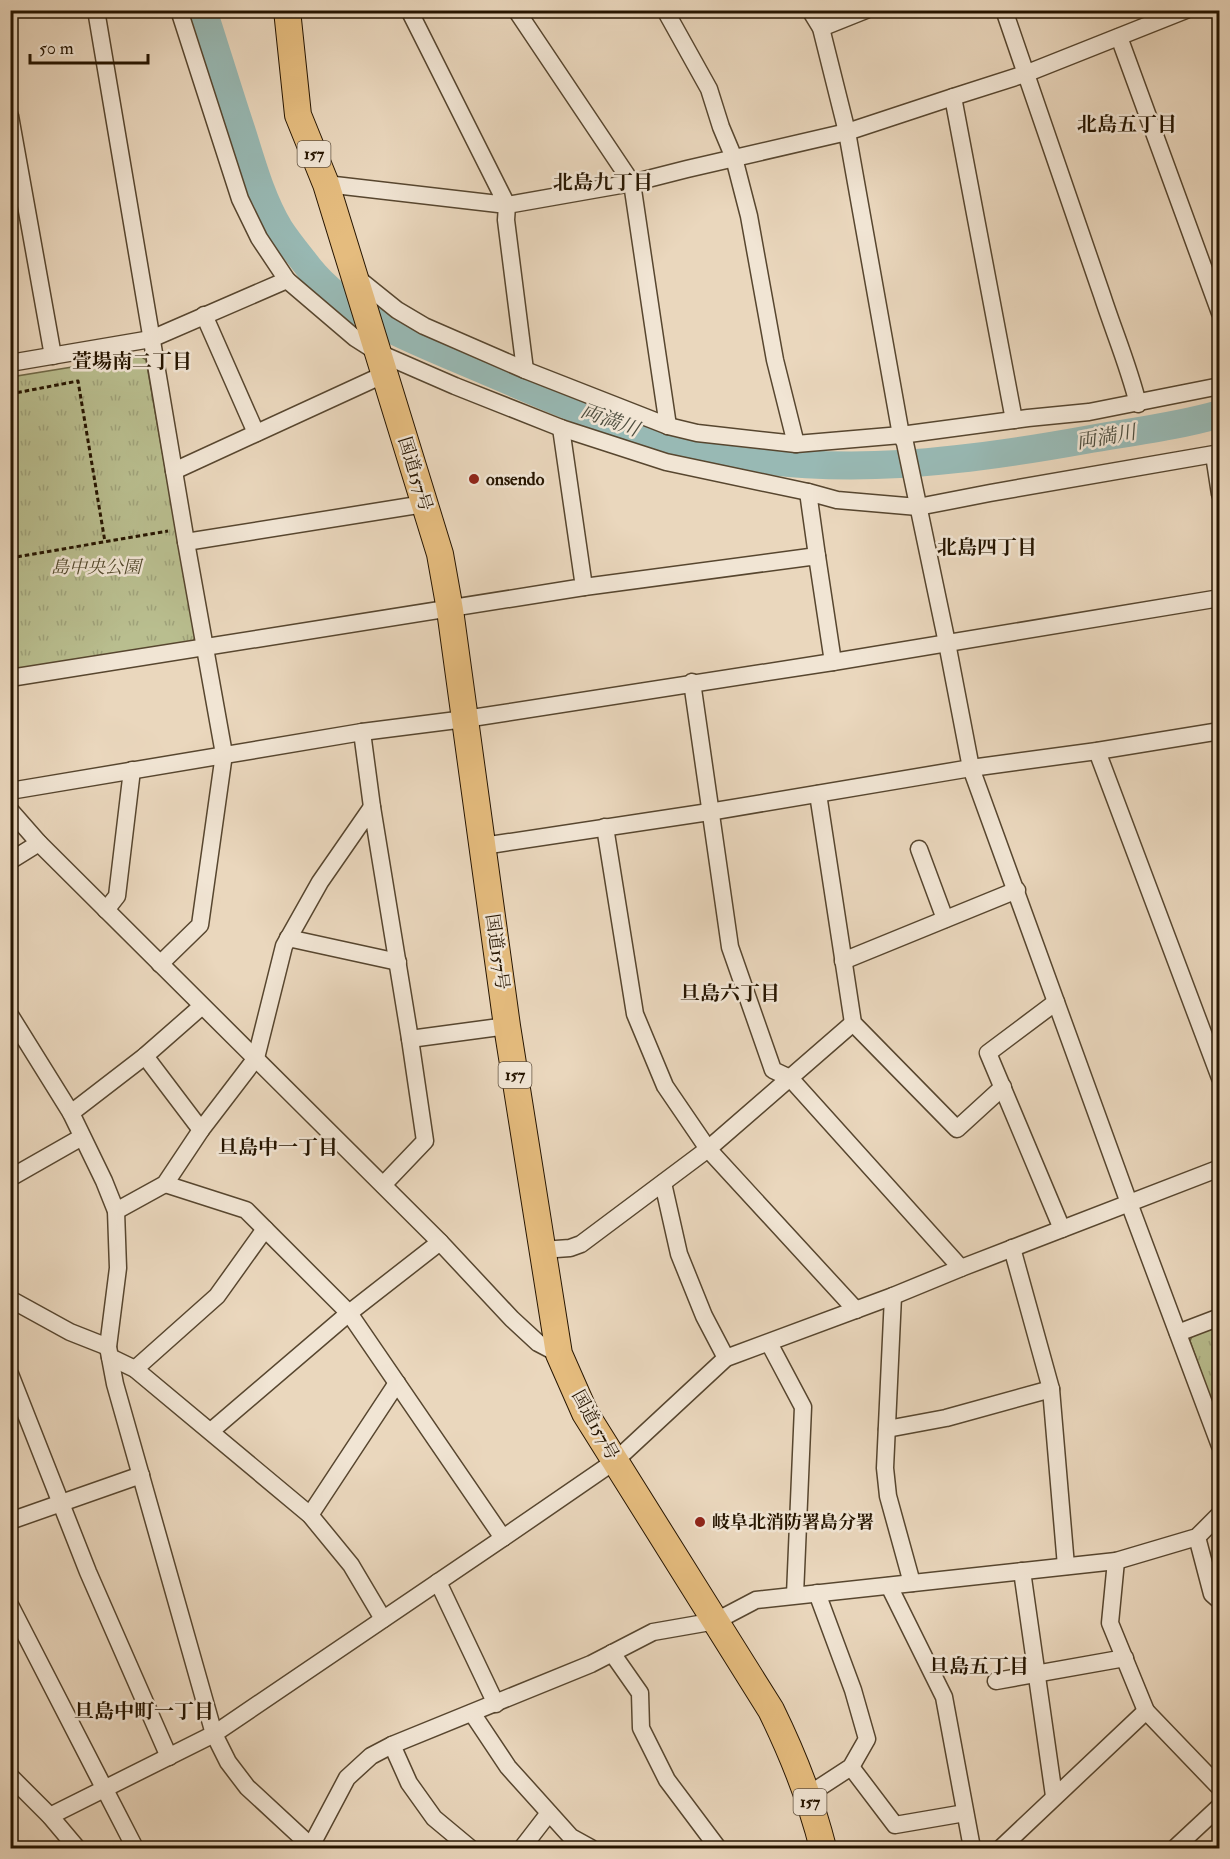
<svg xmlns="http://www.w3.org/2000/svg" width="1230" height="1859" viewBox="0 0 1230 1859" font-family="'IM FELL Double Pica','Noto Serif JP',serif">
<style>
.grass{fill:url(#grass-tufts);stroke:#706a48;stroke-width:1.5}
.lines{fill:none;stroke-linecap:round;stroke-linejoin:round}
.river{stroke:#98b9b4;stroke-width:28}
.minor-casing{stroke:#57462f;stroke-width:19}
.highway-casing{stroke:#261500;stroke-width:28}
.path{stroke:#261500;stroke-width:3;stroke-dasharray:4.5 3;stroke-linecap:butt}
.minor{stroke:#f1e5d4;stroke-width:16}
.highway{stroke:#e5bc7e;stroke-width:26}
.poi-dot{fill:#8f2418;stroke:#f1e5d4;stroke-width:2}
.labels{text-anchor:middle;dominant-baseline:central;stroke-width:5;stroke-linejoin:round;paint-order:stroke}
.shield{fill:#f1e5d4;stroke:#635340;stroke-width:1.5}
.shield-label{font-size:16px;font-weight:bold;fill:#261500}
.street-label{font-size:18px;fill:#261500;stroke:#f1e5d4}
.poi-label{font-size:18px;font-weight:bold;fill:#261500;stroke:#f1e5d4;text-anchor:start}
.park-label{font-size:18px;font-style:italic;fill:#52482b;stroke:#f1e5d4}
.neighbourhood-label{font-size:20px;font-weight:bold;fill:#261500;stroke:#f1e5d4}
.water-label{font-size:20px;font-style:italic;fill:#4e4e3f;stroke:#f1e5d4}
</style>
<defs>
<pattern id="grass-tufts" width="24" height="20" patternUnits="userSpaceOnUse" patternTransform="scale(1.5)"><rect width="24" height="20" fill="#b9be8f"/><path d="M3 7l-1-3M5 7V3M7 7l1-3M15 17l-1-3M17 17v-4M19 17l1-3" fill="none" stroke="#9fa27a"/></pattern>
</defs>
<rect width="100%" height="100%" fill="#ead7bd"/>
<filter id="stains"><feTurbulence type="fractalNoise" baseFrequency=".00333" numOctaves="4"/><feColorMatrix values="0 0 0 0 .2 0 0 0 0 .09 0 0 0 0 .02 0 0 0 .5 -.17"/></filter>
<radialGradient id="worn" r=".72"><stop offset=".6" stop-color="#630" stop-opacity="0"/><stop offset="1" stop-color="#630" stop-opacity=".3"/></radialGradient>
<!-- grass -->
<g class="grass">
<polygon points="140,356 146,360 195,637 193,642 11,670 11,377"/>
<polygon points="1219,1325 1219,1422 1190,1341 1192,1336"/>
</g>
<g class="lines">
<!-- river -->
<path class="river" d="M203,10C216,50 228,90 241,129C252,163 261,198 279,228C288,242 299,255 309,268C351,320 420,342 479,368C554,400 634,436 714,452C837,478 963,462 1085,440C1130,432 1175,427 1220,414"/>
<defs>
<g id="minor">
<polyline points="96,10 174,471"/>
<polyline points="179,10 240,199 259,238 287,280"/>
<polyline points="516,10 632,183 507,205 506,220 525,370"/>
<polyline points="665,10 709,89 721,127 734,158 749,216 775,360 796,444"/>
<polyline points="810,10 821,28 847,132 901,435 905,443 947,643 971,768 1129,1203 1220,1446"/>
<path d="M1004,10C1036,105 1070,200 1102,295C1114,332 1129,367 1138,404"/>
<polyline points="821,28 866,10"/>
<polyline points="1119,37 1220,313"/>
<polyline points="10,116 53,356"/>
<polyline points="326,184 507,205 409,10"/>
<polyline points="356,277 397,310 424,326 525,370 668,426 697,433 796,444 901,435 1028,418 1089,412 1220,386"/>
<polyline points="204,315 256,433"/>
<polyline points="10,363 151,339 287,280 355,338 377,352 455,386 561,428 666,462 808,492"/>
<polyline points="1014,420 953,97 1025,74 1186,10"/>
<polyline points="668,426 632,183 687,169 847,132 953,97"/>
<polyline points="1214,455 1220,494"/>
<polyline points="186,542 174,471 385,374"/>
<polyline points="817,556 808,492 837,500 918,507 990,493 1220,453"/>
<polyline points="584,587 817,556 833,662"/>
<polyline points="10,678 584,587 561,428"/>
<polyline points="692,682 730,947 773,1070 790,1078 961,1268"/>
<polyline points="362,732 372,807"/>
<polyline points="1097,751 1220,1078"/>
<polyline points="10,791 362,732 465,719 833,662 1220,598"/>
<polyline points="818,794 853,1023 957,1129 1003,1087"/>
<polyline points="10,810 39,843 440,1242 512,1319 538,1343 559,1354"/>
<polyline points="605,827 635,1014 665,1086 708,1149 856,1310"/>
<polyline points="483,846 709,812 971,768 1097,751 1220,731"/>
<polyline points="919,849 945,919"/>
<polyline points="10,861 39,843"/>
<polyline points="106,910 117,896 132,770"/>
<polyline points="288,938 398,962"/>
<polyline points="843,961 1017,890"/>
<polyline points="160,964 200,925 224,754 186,542 424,504"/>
<polyline points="1056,1002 988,1053 1062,1229"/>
<polyline points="10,1015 71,1113 104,1181 116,1211 118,1268 108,1347 115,1384 214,1734 228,1762 247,1787 313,1848"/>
<polyline points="145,1056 201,1130"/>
<polyline points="71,1113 145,1056 202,1006"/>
<polyline points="10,1178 82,1137"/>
<polyline points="663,1183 679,1254 704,1316 726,1358"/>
<polyline points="165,1184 246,1210 349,1313 503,1538"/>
<polyline points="383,1185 425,1141 410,1039 507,1026"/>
<polyline points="116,1211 165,1184 201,1130 256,1058 284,946 320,882 372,807 410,1039"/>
<polyline points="1012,1248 1051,1389 1066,1566"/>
<polyline points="542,1250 570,1248 581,1244 708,1149 853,1023"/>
<polyline points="893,1296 885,1468 888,1496 912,1583"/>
<polyline points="10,1299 70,1332 108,1347"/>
<polyline points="1178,1333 1220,1317"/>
<polyline points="769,1343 803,1407 795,1595"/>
<polyline points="110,1357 135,1369 310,1515 351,1565 383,1619"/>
<polyline points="135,1369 217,1296 265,1229"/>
<polyline points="10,1374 88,1572 169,1757"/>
<polyline points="887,1429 946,1418 1051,1389"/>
<polyline points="211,1431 349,1313 440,1242"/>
<polyline points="310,1515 397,1383"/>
<polyline points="10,1521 141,1475"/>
<polyline points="1197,1537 1212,1594 1220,1601"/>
<polyline points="1116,1561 1110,1623 1146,1711"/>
<polyline points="1022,1571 1054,1796"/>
<polyline points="438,1582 496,1704"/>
<polyline points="889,1586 944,1697 972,1848"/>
<polyline points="10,1605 135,1848"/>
<polyline points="612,1653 640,1693 641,1728 667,1780 718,1848"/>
<polyline points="996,1681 1125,1658"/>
<polyline points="472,1713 508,1767 571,1837 591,1848"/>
<polyline points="392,1745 409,1783 434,1818 470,1848"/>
<polyline points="851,1767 895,1825 965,1813"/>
<polyline points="10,1776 50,1816 77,1848"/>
<polyline points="808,1795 851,1767 867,1739 853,1690 817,1593"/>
<polyline points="50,1816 214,1734 503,1538 615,1461 726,1358 893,1296 961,1268 1220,1168"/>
<polyline points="311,1846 347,1778 371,1756 392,1745 591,1664 653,1632 716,1621 756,1600 1116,1561 1197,1537 1220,1514"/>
<polyline points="522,1848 549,1813"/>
<polyline points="1001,1848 1146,1711 1220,1788"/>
<polyline points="1175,1848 1220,1806"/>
</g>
<path id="highway" d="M287,10L298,115L326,184L440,554L450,610L507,1026L559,1354L585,1413L771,1710C793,1755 811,1800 823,1848"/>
</defs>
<!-- minor casing -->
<use href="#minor" class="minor-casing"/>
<!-- highway casing -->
<use href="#highway" class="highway-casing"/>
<!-- path -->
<g class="path">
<polyline points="10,394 78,381 105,542"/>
<polyline points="10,558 168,531"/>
</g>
<!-- minor -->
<use href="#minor" class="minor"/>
<!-- highway -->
<use href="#highway" class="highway"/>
</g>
<!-- markers -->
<g class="poi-dot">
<circle cx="474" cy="479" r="6"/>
<circle cx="700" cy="1522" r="6"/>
</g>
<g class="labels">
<!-- shield labels -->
<g class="shield">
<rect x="297.5" y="141" width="33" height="26" rx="4.5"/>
<rect x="498.5" y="1062" width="33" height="26" rx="4.5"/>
<rect x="793.5" y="1789" width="33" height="26" rx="4.5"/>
</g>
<g class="shield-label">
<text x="314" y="154">157</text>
<text x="515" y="1075">157</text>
<text x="810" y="1802">157</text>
</g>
<!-- street labels -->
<g class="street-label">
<text transform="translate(415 474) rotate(73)">国道157号</text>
<text transform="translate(497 952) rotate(82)">国道157号</text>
<text transform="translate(595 1425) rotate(61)">国道157号</text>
</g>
<!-- poi labels -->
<g class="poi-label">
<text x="486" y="479">onsendo</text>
<text x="712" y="1522">岐阜北消防署島分署</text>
</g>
<!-- park labels -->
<g class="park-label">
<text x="96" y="567">島中央公園</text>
</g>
<!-- neighbourhood labels -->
<g class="neighbourhood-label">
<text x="1127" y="124">北島五丁目</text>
<text x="603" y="182">北島九丁目</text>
<text x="132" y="361">萱場南二丁目</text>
<text x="987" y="547">北島四丁目</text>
<text x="730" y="993">旦島六丁目</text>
<text x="278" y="1147">旦島中一丁目</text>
<text x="979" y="1666">旦島五丁目</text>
<text x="144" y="1711">旦島中町一丁目</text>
</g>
<!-- water labels -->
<g class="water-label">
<text transform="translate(610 420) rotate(20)">両満川</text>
<text transform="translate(1106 437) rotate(-10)">両満川</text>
</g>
</g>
<!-- margin -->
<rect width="1230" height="1859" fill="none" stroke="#ead7bd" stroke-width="36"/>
<rect x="12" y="12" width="1206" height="1835" fill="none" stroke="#261500" stroke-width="3"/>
<rect x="18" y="18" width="1194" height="1823" fill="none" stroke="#261500" stroke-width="1.5"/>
<!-- scale -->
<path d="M30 54v9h118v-9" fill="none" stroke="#261500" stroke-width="3"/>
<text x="39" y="54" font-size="18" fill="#261500" stroke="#f1e5d4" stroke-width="4.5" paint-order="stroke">50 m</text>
<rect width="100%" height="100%" filter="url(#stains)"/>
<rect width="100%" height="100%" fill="url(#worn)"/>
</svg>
